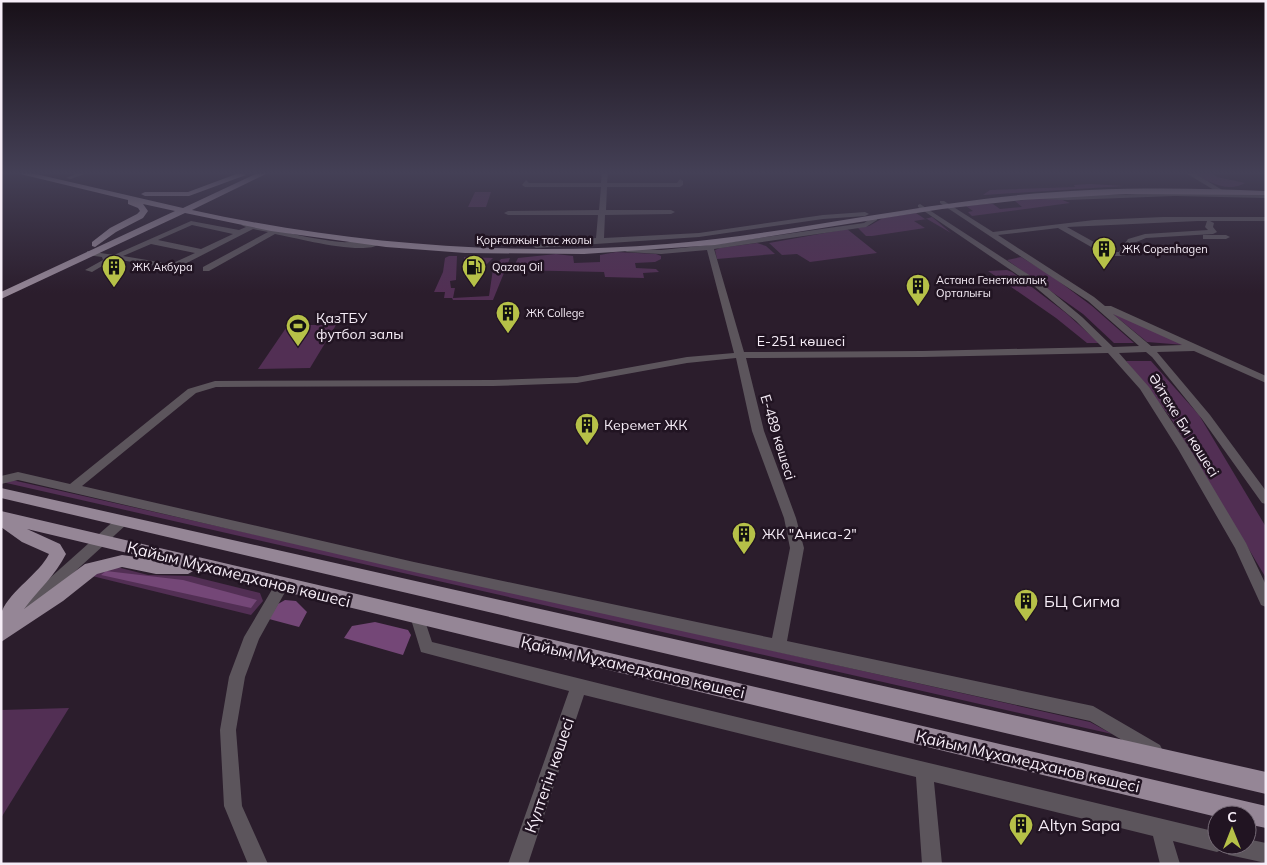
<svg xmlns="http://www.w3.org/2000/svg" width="1267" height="865" viewBox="0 0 1267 865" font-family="Mulish,sans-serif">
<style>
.green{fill:#522f54}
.forest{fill:#744777}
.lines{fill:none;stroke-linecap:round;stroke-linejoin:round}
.minor{fill:#5c555c;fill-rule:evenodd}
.major{fill:#958696;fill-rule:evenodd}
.labels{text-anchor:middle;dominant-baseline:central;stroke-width:5;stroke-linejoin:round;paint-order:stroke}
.far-street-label{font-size:11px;fill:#f6edf7;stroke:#211422}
.far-poi-label{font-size:11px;fill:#f6edf7;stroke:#211422;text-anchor:start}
.poi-label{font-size:14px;fill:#f6edf7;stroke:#211422;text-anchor:start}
.street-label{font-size:14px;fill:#f6edf7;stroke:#211422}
.near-street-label{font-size:16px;fill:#f6edf7;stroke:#211422}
.near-poi-label{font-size:16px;fill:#f6edf7;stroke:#211422;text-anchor:start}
</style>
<rect width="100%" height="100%" fill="#2b1d2c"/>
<!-- green -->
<g class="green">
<path d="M1190,172H1227L1229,174L1212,173L1217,177L1245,183C1227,194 1206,180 1190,172Z"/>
<polygon points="1090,184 1124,186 983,195 990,190 1075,187 1074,185"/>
<polygon points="475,192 491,192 486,207 468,207"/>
<polygon points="1040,198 1060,199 1070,203 972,216 968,212 973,211 966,206 987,204 993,204 1000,209 1022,207 1015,201"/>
<polygon points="916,213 925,219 932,217 951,233 927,219 914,221 925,228 872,236 866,236 858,228 869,226 883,218"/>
<polygon points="847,229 877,253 810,262 797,254 782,255 769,243"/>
<polygon points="757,243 766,246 775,254 717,259 715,250 720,248"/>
<polygon points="616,252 656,254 661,256 661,259 655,262 635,263 636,268 656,269 659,272 643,273 644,278 605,277 604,272 512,270 518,258 556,254 573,256 574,263 600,262 600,255"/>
<polygon points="449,256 457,256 456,280 450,281 451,288 455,288 453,298 489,296 493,269 501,259 510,258 493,300 453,300 452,298 444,298 445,292 434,292 443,272 445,258"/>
<polygon points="464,257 493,258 475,276 464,276"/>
<polygon points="1021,257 1049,274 1092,306 1134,343 1114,343 1083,314 1007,260"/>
<polygon points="1007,270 1012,272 1066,313 1099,343 1087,343 1056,318 988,271"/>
<polygon points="1108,310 1184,345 1147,342"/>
<polygon points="288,325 336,325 310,368 258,369"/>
<polygon points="1126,361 1151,361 1199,415 1266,527 1266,578 1170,417"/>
<polygon points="12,480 1090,722 1112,734 2,482"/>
<polygon points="117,567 148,575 191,576 260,593 263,601 251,615 92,576 97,571"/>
<polygon points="69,708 1,818 1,710"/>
</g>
<!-- forest -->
<g class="forest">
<polygon points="106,571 183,580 257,600 251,608 101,575"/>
<polygon points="285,600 296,601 307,612 299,627 269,619 278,604"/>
<polygon points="375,622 408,630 411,635 403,655 344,638 352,626"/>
</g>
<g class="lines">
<!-- minor -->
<g class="minor">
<polygon points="80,172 89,172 71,179 66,178"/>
<polygon points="602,172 608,172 607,183 677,183 680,179 683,181 683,185 680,187 607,187 606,210 671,210 675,212 671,214 605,215 604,238 699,233 823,215 865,212 869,214 865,216 823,219 699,237 536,248 532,246 533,244 596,238 598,215 508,215 504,213 508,211 599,210 601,187 525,187 522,185 526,180 529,183 601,183"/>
<path d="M1184,172H1192L1224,191L1225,193L1266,194V198L1175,196L1067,200L1041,199L1038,197L1041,195C1100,197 1160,192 1219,193Z"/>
<path d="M940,201H944L993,232L1094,220L1163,217H1266V221H1210L1214,223L1213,227L1217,232L1213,234L1146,238L1134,243L1124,256H1107L1058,228L998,235L1094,297L1105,306H1111L1266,376V383L1194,351L1157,352L1210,415L1266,491V504L1262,503L1202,419L1152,357L1146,352L1119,353L1149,387L1190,449L1246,543L1266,585V607L1261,605L1235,548L1178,449L1140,389L1108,353L922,357L746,358L764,431L796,518L804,548L787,641L1093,706L1160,745L1163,751L1160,757L1154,759L1090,721L414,572L18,480L1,484V476L18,472L70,484L188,389L215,381L493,380L577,377L687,357L734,353L707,250L661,254L627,252L623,250L624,248L661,250L710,245L864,223L874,216H877V220L866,227L714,249L744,352L922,351L1102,347L1076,321L1034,286L918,207V205L920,204L1040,282L1082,317L1113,347L1139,346L1088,301L940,203ZM1198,221H1210H1207L1205,227L1208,230L1145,234L1128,239L1119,252H1112L1067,227ZM1113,314L1182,345L1151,346ZM736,358L752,431L784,518L790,548L772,638L414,562L82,486L196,393L216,387L493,386L577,383L687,363Z"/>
<path d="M191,221L239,230L246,227L241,225L245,223C277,230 309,239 341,242C352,243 372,238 380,244C363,256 297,238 275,234L209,271H203V267L268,232L253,229L175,269L114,259L92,272L85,270L103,260L102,257L87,255V251L114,255ZM192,225L233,234L201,249L158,240ZM151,244L195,253L171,264L123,256Z"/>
<polygon points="1203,235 1226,235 1230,237 1226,239 1203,239"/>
<polygon points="122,516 127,518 128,521 127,524 24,618 19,620 14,618 12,614 14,610 117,518"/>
<polygon points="282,579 287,581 289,585 259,639 245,677 236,730 242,806 268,864 248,864 224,806 220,730 229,677 244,637 277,581"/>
<polygon points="417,610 422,612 432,642 666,700 1217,832 1217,845 1247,845 1247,839 1266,843 1266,863 1229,855 1221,850 1217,852 1173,841 1180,864 1160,864 1153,836 934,782 942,864 922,864 916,777 584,695 528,864 508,864 569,691 421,652 410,616 412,612"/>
</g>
<!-- major -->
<g class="major">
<path d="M12,172H27L183,208L260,172H270L192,210C348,244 507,257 667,244C773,235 878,212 984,199C1077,187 1172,187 1266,191V195L1126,194L1022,200L942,209L715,245L584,254L465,253L386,247L271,231L185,213L1,299V292L175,211L143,204L148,211L143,218L116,232L95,247L92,246V242L110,228L137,214L140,211L138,208L128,204V200Z"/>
<polygon points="239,173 246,175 189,196 145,196 141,194 145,192 188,192"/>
<polygon points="1,488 1266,772 1266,794 1,498"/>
<path d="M1,511L1266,806V828L1247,824V815L1217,817L195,570L188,574H156L122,567L97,574L63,601L1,642C1,633 0,618 2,611C11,590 39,574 49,554L22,542L1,527ZM27,529L157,560L122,555L85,564L24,609C39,589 55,576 66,554L60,544Z"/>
</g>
</g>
<!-- sky -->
<linearGradient id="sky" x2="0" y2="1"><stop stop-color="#181018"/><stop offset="0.59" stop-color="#444056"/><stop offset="1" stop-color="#444056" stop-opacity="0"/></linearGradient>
<rect width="1267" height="293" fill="url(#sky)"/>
<!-- icons -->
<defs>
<symbol id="building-pin" viewBox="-11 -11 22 30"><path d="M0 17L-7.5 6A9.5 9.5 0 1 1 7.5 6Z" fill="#b6c148" stroke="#211422"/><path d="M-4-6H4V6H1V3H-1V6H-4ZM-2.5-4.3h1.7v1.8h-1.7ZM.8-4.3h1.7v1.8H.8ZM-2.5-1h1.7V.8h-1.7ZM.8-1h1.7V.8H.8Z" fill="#111"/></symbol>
<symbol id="fuel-pin" viewBox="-11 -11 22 30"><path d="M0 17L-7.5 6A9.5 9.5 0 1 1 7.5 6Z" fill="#b6c148" stroke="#211422"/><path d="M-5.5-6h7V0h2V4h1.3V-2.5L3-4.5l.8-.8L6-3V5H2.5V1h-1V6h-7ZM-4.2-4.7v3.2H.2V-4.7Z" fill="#111"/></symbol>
<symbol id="stadium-pin" viewBox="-11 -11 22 30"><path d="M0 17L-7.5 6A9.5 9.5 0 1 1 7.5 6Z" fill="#b6c148" stroke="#211422"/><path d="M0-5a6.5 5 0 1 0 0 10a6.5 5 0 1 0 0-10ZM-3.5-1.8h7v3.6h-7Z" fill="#111"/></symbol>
</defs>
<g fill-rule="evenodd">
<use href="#building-pin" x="1090" y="235" width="28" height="38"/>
<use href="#building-pin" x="100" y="253" width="28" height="38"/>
<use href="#fuel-pin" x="460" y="253" width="28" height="38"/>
<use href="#building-pin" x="904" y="272" width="28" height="38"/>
<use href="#building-pin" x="494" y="299" width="28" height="38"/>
<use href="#stadium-pin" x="284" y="312" width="28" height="38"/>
<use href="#building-pin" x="573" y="411" width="28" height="38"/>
<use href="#building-pin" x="730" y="520" width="28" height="38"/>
<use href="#building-pin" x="1012" y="587" width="28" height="38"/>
<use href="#building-pin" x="1007" y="811" width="28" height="38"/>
</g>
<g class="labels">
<!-- far-street labels -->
<g class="far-street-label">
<text x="534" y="240">Қорғалжын тас жолы</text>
</g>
<!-- far-poi labels -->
<g class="far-poi-label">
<text x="1122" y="249">ЖК Copenhagen</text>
<text x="132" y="267">ЖК Акбура</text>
<text x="492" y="267">Qazaq Oil</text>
<text x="936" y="280">Астана Генетикалық<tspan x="936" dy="13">Орталығы</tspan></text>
<text x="526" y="313">ЖК College</text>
</g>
<!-- poi labels -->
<g class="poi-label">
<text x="316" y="318">ҚазТБУ<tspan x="316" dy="16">футбол залы</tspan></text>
<text x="604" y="425">Керемет ЖК</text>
<text x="762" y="534">ЖК "Аниса-2"</text>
</g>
<!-- street labels -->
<g class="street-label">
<text x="801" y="341">Е-251 көшесі</text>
<text transform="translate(1184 425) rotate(58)">Әйтеке Би көшесі</text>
<text transform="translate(778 437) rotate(73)">Е-489 көшесі</text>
</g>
<!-- near-street labels -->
<g class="near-street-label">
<text transform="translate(239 574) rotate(14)">Қайым Мұхамедханов көшесі</text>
<text transform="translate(633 667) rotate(13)">Қайым Мұхамедханов көшесі</text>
<text transform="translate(1028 761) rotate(13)">Қайым Мұхамедханов көшесі</text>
<text transform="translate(549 775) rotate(-71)">Күлтегін көшесі</text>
</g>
<!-- near-poi labels -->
<g class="near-poi-label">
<text x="1044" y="601">БЦ Сигма</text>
<text x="1038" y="825">Altyn Sapa</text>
</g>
</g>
<!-- border -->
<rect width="1267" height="865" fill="none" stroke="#f6edf7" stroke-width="5"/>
<!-- north arrow -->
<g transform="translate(1232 830)"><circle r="24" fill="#211422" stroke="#766b77"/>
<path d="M0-4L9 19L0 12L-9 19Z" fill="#b6c148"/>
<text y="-8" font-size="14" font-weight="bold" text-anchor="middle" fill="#f6edf7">С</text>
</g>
</svg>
